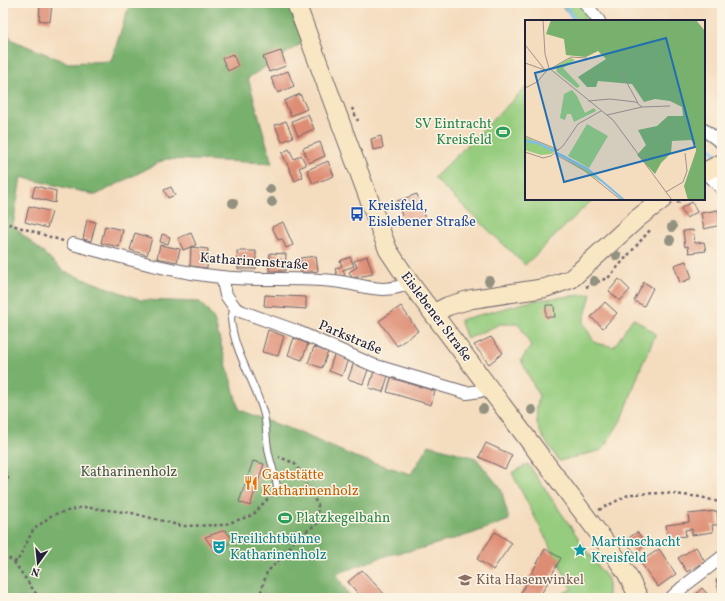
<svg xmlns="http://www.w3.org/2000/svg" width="725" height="601" viewBox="0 0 725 601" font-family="Vollkorn,serif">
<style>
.green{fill:#95cc7e;stroke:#5c775c}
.forest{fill:#78b06d;stroke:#4d6954}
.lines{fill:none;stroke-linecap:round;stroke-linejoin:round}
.stream{stroke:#7cbcf0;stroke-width:4}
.building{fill:#de8d75}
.lane-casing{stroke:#6c6369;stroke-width:8}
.street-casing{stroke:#6c6369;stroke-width:14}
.secondary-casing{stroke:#6c6369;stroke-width:20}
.path{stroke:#6c6369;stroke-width:2.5;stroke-dasharray:3 3;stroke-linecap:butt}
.lane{stroke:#fff;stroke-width:6}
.street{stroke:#fff;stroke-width:12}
.secondary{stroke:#f9e7c3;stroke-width:18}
.tree{fill:#939281}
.labels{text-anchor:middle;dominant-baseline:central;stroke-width:3;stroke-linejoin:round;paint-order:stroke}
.leisure-label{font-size:14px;fill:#27864d;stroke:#fcf5e5;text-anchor:end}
.transit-label{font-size:14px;fill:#164399;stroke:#fcf5e5;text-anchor:start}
.street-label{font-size:14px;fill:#22223b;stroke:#fcf5e5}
.park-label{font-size:14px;fill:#44554f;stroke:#fcf5e5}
.food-label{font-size:14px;fill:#c56008;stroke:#fcf5e5;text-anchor:start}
.culture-label{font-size:14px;fill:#0d838f;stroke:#fcf5e5;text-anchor:start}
.education-label{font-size:14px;fill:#785e54;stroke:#fcf5e5;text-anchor:start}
.inset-river{fill:none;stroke:#7cbcf0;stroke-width:2}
.inset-road{fill:none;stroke:#a0928a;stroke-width:1}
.view{fill:#1f6fb2;fill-opacity:0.15;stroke:#1f6fb2;stroke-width:2}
.inset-edge{fill:none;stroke:#22223b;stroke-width:2}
</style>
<rect width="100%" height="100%" fill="#fcf5e5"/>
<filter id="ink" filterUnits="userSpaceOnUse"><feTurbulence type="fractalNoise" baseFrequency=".025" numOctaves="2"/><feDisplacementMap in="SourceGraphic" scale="8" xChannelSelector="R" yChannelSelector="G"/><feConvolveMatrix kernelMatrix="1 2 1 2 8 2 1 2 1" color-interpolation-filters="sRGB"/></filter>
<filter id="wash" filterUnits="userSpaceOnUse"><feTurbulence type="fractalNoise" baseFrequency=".012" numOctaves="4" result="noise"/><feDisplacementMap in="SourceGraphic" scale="16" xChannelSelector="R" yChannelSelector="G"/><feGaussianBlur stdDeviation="0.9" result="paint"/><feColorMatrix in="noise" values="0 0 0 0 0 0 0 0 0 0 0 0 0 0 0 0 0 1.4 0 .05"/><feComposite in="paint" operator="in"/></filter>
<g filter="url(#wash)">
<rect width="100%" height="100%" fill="#f4dcbe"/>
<!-- green -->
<g class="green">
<polygon points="558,3 578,3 593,21 576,21"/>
<polygon points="526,87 526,199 593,199 525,265 434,178"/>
<path d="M591,294L583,323L595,343L614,347L633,318L656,334L641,367L623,417L602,450L559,461C542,434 531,429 539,396L521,360L531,346L519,324H500L467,339L460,320L536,300Z"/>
<polygon points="528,464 594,561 608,579 608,598 552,598 572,589 512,473"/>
</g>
<!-- forest -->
<polygon class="forest" points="130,3 296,3 310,38 248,78 272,163 166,159 96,195 21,177 13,226 65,272 141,300 200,302 214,319 239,410 298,432 355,457 411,474 429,445 476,458 501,489 509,520 471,534 419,549 388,555 336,574 351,598 3,598 3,25 12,40 68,63 111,61"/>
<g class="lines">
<!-- stream -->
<g class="stream">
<polyline points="563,3 575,21"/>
<polyline points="704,143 720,158"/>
</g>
</g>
<g id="blocks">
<!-- building -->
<g class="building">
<polygon points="40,3 52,3 50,22 39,20"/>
<polygon points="281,51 286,66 269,72 263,57"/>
<polygon points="233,54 238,66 228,71 222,58"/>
<polygon points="288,71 294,86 278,93 271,78"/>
<polygon points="300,94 307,109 291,116 284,101"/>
<polygon points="308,114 314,129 298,136 292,121"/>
<polygon points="286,121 293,137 282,142 275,125"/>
<polygon points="381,136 383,148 373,150 371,139"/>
<polygon points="320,142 325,156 309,163 303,148"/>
<polygon points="289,149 294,159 301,155 306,165 299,168 303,177 295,181 282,153"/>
<polygon points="328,161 334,176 313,184 307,170"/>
<polygon points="35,186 56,191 55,203 32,197"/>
<polygon points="171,187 175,195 168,198 164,190"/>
<polygon points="417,194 425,219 405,225 397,201"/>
<polygon points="692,202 697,212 686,218 681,208"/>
<polygon points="29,206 52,212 47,228 25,222"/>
<polygon points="718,210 721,225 704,229 701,213"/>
<polygon points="87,220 96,222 91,241 83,239"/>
<polygon points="283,222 293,245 286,248 282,239 278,240 272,227"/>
<polygon points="105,226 123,230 119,247 101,243"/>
<polygon points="693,230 695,243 704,242 706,251 689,253 688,246 685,247 683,231"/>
<polygon points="135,233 152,238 147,255 130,250"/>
<polygon points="191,233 196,245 183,250 178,238"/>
<polygon points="162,234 170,237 168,244 160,242"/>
<polygon points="160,245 180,249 177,262 157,258"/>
<polygon points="191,247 208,249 207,268 190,266"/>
<polygon points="237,251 256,251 256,269 238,269"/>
<polygon points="270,253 286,254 285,271 269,271"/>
<polygon points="316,256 318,271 302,273 300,258"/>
<polygon points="367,256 373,274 352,278 349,272 357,267 354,261"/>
<polygon points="350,257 354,266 343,270 345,275 338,277 335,269 342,266 340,261"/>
<polygon points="686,261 692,278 680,283 674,265"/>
<polygon points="619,279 630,290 620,301 609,291"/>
<polygon points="644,282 653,288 644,306 634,301"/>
<polygon points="265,295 306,297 306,309 264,306"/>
<polygon points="605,302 617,313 603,328 591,317"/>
<polygon points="546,305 554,305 555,317 546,317"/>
<polygon points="401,306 418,331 397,346 379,321"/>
<polygon points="268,330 284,336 278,356 262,352"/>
<polygon points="491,337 503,353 489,364 474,345"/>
<polygon points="294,338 308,344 302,360 288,355"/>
<polygon points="314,347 328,352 322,368 308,363"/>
<polygon points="334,355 348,359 342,376 329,371"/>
<polygon points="354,362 369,367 363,384 348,379"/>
<polygon points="374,371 388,376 383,392 369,388"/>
<polygon points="391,378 435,391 431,405 387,392"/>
<polygon points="486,443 512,455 505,469 479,457"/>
<polygon points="253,461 264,464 250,506 239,502"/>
<polygon points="717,511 718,525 712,525 713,532 692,535 692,529 685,530 686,536 668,538 666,525 689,522 688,514"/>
<polygon points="225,530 233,540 217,554 205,537"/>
<polygon points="495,532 512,543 493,570 477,559"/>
<polygon points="637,532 647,544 635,553 625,541"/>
<polygon points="696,547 705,562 687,572 678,558"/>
<polygon points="545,549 561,558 539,598 518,598"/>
<polygon points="659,549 676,574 658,587 640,562"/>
<polygon points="362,570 388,598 362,598 348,582"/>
<polygon points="722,578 722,594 720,595 716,580"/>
<polygon points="702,588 711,598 692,598"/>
</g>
</g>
</g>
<g filter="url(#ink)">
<use href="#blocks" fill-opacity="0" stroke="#6c6369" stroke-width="1"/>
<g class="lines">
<defs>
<path id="lane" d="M235,308C234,311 231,315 231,319C234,353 256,383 264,415C267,429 266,445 270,458C273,469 276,477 277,488"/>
<g id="street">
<polyline points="585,3 599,21"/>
<polyline points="704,130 722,143"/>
<polyline points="705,171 722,189"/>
<path d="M73,244C122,257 171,272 221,277C258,281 296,277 333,281C363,284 380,296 410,283"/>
<polyline points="222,277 226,295 235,308 243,312 296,331 373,365 467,393 480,391 488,386"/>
<polyline points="671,598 683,587 722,557"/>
</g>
<g id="secondary">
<polyline points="296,3 388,250 410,283 609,547 627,574 639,598"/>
<polyline points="704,172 722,163"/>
<polyline points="434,313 448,306 472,299 545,288 571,279 638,218 663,199"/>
</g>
</defs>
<!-- lane casing -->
<use href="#lane" class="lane-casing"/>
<!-- street casing -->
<use href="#street" class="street-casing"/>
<!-- secondary casing -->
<use href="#secondary" class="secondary-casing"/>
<!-- path -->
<g class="path">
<polyline points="352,108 358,121"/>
<polyline points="677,203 684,199"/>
<polyline points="3,222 63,241"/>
<polyline points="586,287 609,277 651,229"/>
<polyline points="3,466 8,478 3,485"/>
<polyline points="599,510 630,494 665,493 701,497 722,503"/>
<polyline points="3,556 17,562 33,530 52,515 83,507 132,513 182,526 223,525 253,515 272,494"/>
<polyline points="14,562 39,598"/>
<polyline points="259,598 267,572 285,554 296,538 317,524 318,505 307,488 301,473 294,463 279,457"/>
</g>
<!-- lane -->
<use href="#lane" class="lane"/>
<!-- street -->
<use href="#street" class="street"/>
<!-- secondary -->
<use href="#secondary" class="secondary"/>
</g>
<!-- trees -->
<g class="tree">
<circle cx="270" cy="189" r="5"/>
<circle cx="272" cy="202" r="5"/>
<circle cx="233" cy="203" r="5"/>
<circle cx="672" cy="227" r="5"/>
<circle cx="670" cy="240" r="5"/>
<circle cx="617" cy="256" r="5"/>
<circle cx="489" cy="281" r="5"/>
<circle cx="594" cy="281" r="5"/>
<circle cx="483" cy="409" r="5"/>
<circle cx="532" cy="410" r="5"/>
</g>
</g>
<!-- icons -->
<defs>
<symbol id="stadium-bare" viewBox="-9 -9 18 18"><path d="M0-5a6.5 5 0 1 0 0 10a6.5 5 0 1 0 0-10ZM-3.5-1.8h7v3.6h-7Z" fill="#2e9e5b" stroke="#fcf5e5" stroke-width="2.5" paint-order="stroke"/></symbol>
<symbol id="bus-bare" viewBox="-9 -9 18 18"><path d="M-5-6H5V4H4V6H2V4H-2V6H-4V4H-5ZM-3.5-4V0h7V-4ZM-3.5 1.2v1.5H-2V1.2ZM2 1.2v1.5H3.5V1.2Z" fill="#1a4fb4" stroke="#fcf5e5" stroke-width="2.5" paint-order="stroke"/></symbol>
<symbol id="restaurant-bare" viewBox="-9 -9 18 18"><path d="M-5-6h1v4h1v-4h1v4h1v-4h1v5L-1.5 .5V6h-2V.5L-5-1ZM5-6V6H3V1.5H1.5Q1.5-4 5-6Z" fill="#e8710a" stroke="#fcf5e5" stroke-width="2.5" paint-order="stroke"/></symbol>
<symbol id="theatre-bare" viewBox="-9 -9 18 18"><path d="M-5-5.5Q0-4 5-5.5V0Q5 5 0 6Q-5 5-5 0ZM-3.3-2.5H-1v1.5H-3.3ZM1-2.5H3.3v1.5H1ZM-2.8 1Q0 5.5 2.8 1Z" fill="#0f9aa8" stroke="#fcf5e5" stroke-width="2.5" paint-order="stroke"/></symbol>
<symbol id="sight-bare" viewBox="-9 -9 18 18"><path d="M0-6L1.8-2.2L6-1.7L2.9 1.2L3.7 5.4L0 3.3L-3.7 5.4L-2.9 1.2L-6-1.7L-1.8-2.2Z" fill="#0f9aa8" stroke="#fcf5e5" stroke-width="2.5" paint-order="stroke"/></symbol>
<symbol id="school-bare" viewBox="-9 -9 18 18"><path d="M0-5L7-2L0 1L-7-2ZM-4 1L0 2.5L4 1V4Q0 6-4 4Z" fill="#8d6e63" stroke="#fcf5e5" stroke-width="2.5" paint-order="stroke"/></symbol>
</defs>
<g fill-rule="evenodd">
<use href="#stadium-bare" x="493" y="122" width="20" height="20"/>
<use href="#bus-bare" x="347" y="204" width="20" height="20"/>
<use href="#restaurant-bare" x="241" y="473" width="20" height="20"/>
<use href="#stadium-bare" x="275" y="508" width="20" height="20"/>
<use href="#theatre-bare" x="209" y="537" width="20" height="20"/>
<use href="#sight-bare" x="570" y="540" width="20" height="20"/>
<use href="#school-bare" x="455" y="570" width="20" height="20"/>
</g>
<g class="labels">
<!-- leisure labels -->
<g class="leisure-label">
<text x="492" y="124">SV Eintracht<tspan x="492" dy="16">Kreisfeld</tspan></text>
<text x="296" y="518" text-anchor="start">Platzkegelbahn</text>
</g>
<!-- transit labels -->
<g class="transit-label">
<text x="368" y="206">Kreisfeld,<tspan x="368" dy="16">Eislebener Straße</tspan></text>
</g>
<!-- street labels -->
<g class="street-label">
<text transform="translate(254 262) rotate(4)">Katharinenstraße</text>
<text transform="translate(436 317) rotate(53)">Eislebener Straße</text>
<text transform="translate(350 338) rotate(23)">Parkstraße</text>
</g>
<!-- park labels -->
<g class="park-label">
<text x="129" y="472">Katharinenholz</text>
</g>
<!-- food labels -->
<g class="food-label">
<text x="262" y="475">Gaststätte<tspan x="262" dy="16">Katharinenholz</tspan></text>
</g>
<!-- culture labels -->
<g class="culture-label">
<text x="230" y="539">Freilichtbühne<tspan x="230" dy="16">Katharinenholz</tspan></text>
<text x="591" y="542">Martinschacht<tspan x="591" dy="16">Kreisfeld</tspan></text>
</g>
<!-- education labels -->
<g class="education-label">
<text x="476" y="580">Kita Hasenwinkel</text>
</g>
</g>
<!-- overview -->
<g transform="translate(525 20)">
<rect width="180" height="180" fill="#f4dcbe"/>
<path d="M46,38L50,40L38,48L55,66L52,68L32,52L31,46ZM47,70L52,76L60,93L69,88L71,91L49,102L46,94H42L40,100L35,98L39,74ZM62,104L83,116L64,148L43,136ZM0,117L32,130L26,134L16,135L0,130ZM37,134L68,153L100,180H97L81,165L36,136Z" fill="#95cc7e"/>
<path d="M26,0H171L180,11V180H163L159,166L171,131V125L166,120L147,121L146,133L136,143L130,154L112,135L121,125L113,110L132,106L143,96H158L157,87L145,81L130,79L119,82L107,64L73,61L71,67H62L53,57L81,39L73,31L61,37L41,35L39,19L21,14Z" fill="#78b06d"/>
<path class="inset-river" d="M0,121L13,123L29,131M32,133L63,149L99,180"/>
<path class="inset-road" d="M18,0L20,34L24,48L88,100L147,180M1,26L20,50M0,43L20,50M25,49L46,37L62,38M96,52L113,83M0,68L12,62L24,48M63,81L85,79L111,82L117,87M82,95L117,87L145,86M0,116L34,130M0,132L18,138L26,136L38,126L53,104L76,91M30,134L60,151L96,180M141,172L158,162L162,151L160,133"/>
<path class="view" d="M141,18L170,127L39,162L10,53Z"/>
<rect width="180" height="180" class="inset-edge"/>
</g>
<!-- margin -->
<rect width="725" height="601" fill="none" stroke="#fcf5e5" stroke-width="16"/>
<!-- north arrow -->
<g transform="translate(38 563) rotate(195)" stroke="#fcf5e5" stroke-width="3" paint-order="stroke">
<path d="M0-3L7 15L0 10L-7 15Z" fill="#22223b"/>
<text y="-6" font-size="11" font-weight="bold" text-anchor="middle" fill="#22223b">N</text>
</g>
</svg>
